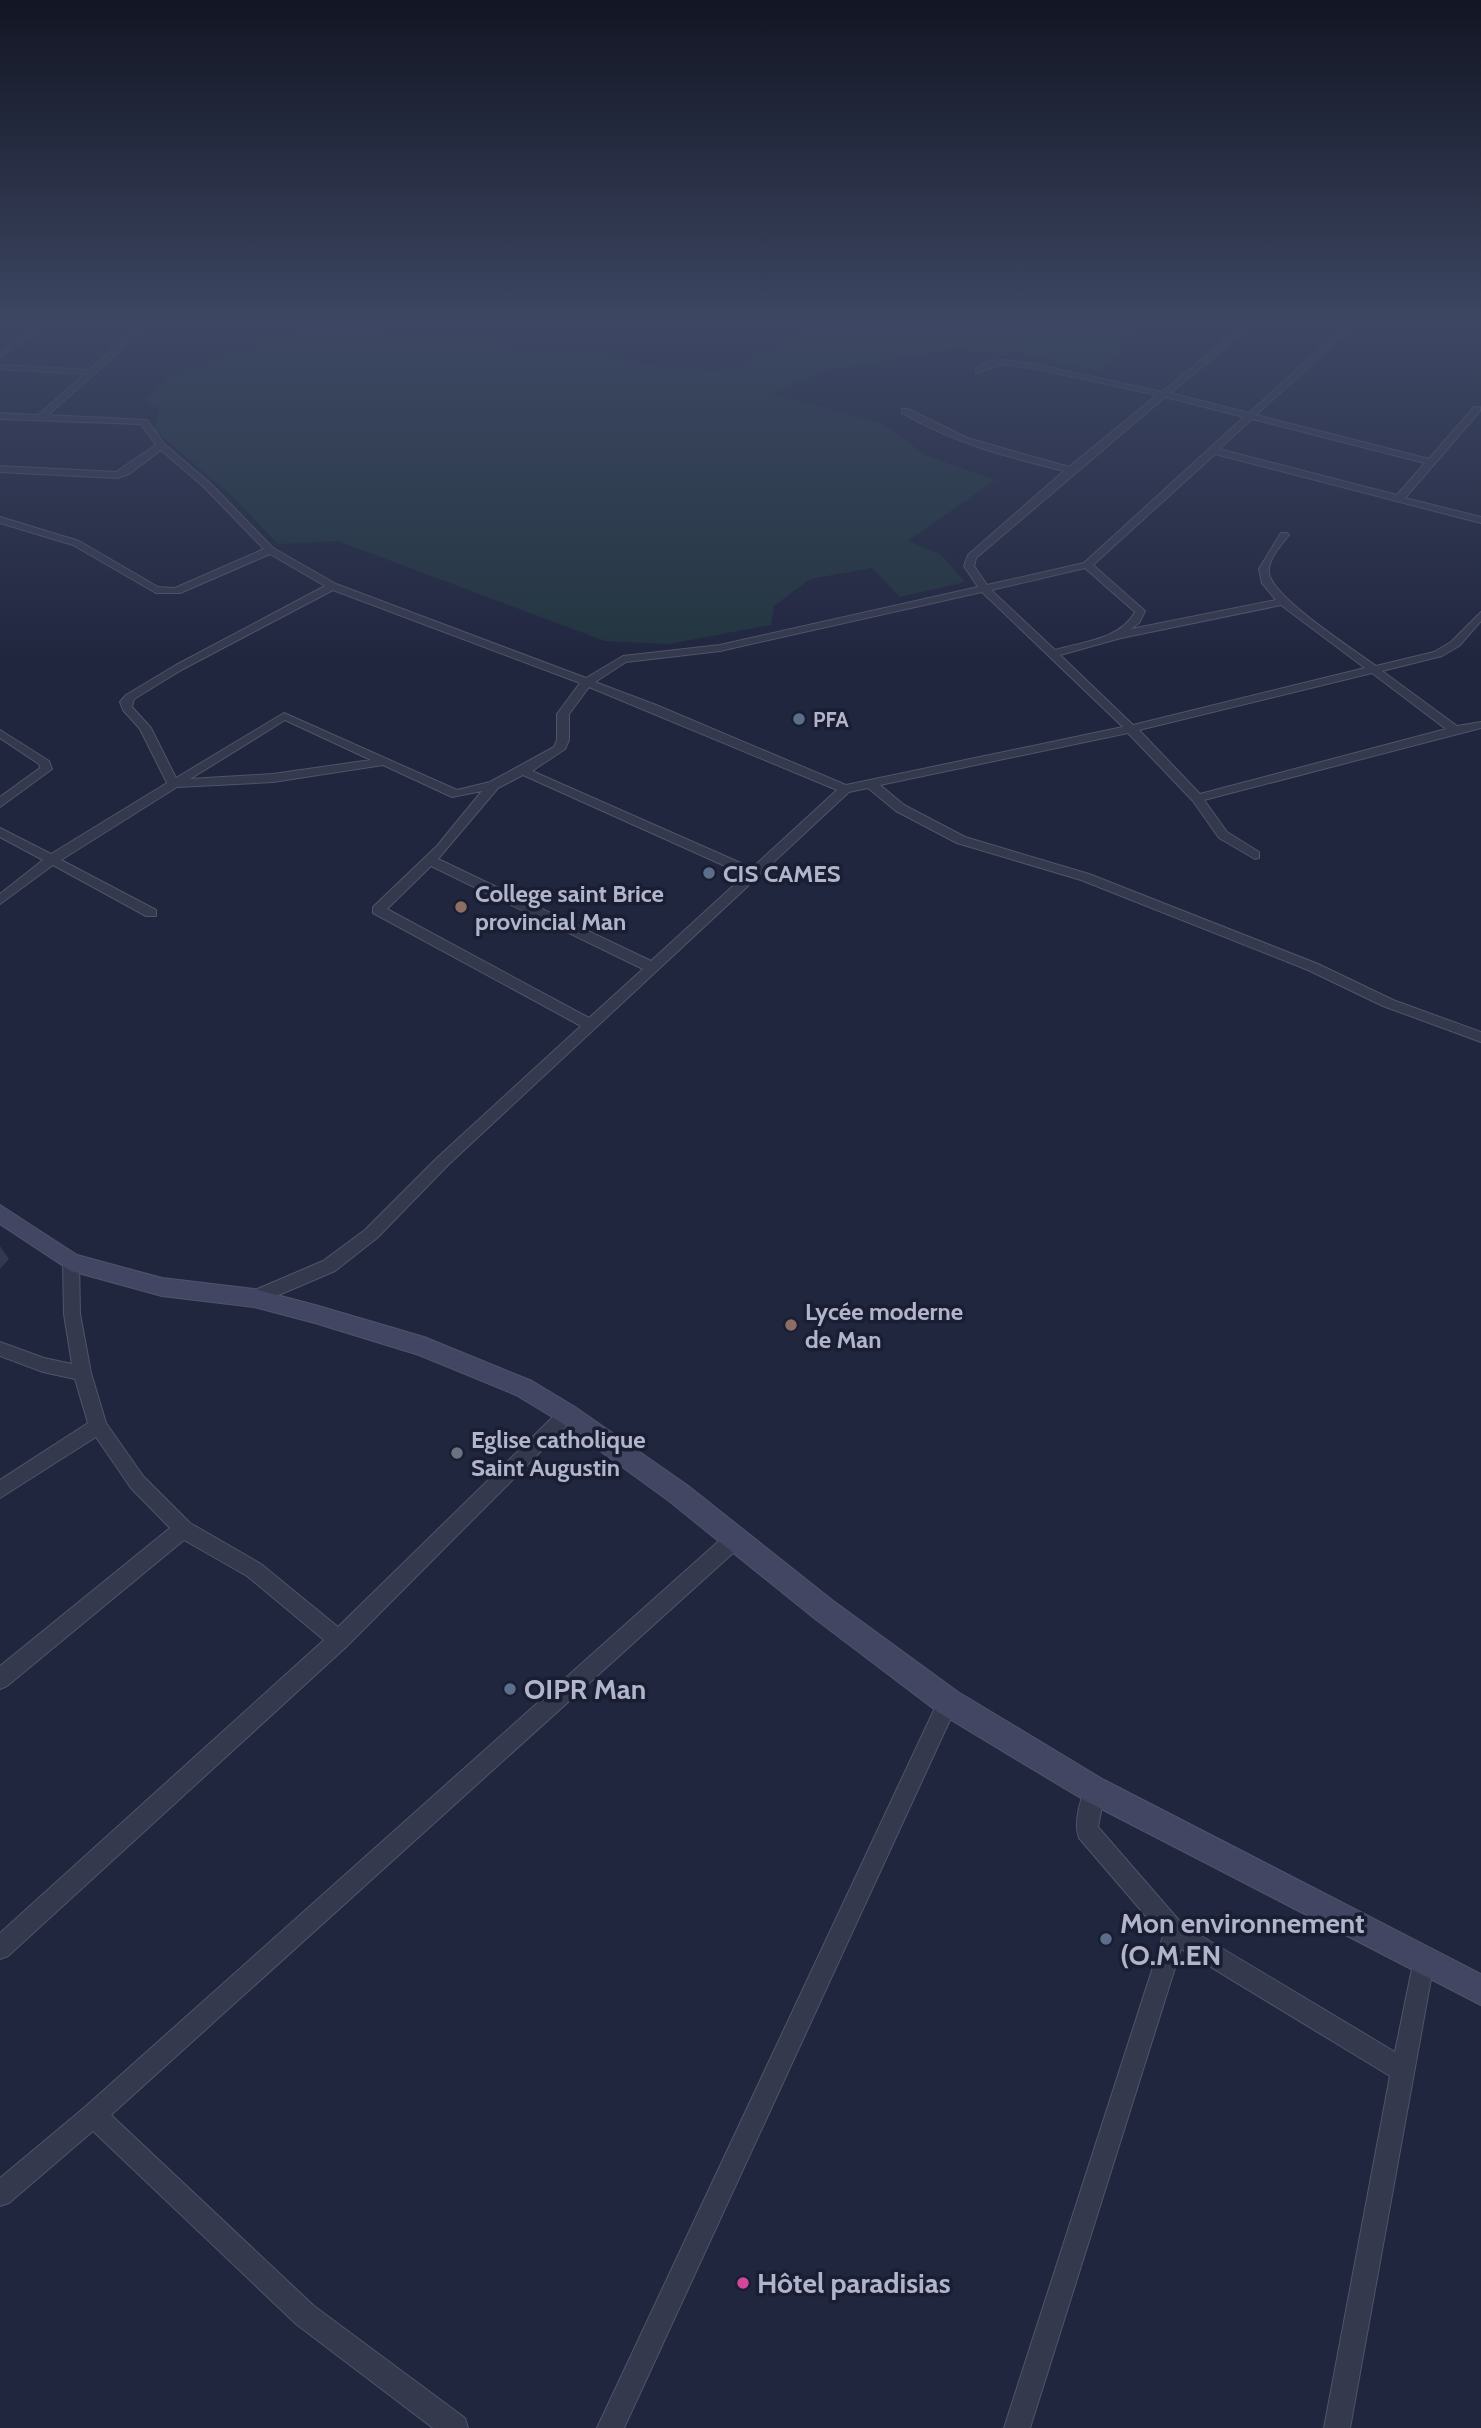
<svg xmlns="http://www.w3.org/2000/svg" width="1481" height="2428" viewBox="0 0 1481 2428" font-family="Cabin,sans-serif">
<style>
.green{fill:#233540}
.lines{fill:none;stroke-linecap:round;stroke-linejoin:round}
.street-casing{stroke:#505469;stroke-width:2}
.secondary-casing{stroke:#505469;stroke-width:2}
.street{fill:#35394e;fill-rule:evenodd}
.secondary{fill:#434662;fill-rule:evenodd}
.shaded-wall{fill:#323752}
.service-dot{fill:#5c6f8a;stroke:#1a1e33;stroke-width:2.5}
.education-dot{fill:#8d6e63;stroke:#1a1e33;stroke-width:2.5}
.worship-dot{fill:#6b7280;stroke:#1a1e33;stroke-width:2.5}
.hotel-dot{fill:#d1479c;stroke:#1a1e33;stroke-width:2.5}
.labels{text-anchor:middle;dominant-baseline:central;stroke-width:7;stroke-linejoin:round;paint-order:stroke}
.far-poi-label{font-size:21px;font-weight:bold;fill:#b1b4ca;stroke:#1a1e33;text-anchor:start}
.poi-label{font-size:24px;font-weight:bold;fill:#b1b4ca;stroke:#1a1e33;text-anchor:start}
.near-poi-label{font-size:28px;font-weight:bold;fill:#b1b4ca;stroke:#1a1e33;text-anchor:start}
</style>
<rect width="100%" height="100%" fill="#21263f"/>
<!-- green -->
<polygon class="green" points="321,323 722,373 802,337 769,323 1146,323 1100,371 1019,352 950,349 823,371 771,394 882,423 925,455 995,480 908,541 940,554 965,582 900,597 872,568 810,579 774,606 771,625 668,644 605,641 338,541 278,544 231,495 154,430 160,411 144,400 169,378"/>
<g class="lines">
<defs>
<g id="street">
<polygon points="0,323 46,323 0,358 0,352 32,327 0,326"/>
<path d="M143,323H151L48,415L147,420L164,444L210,483L273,548L336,584L586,678L623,656L720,645L978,587L964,566L968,555L1064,471C1008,457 953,443 902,413V409H908L967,438L1069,467L1157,395L1038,369L1002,364L976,373V369L990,361L1002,360L1038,365L1162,392L1246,323H1255L1170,393L1249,413L1349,323H1357L1256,415L1429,459L1474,407H1480V411L1405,498L1481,517V523L1215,454L1093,565L1145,611L1139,623L1131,629L1276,600L1262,583L1259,569L1281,533H1287L1289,535C1281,545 1267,560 1269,573C1272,597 1354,650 1376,666L1434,652L1451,642L1481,612V621L1459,646L1442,656L1382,671L1457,726L1481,722V728L1204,800L1227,832L1259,852V858L1255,859L1219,838L1193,801L1128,733L880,785L904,805L965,837L1089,874L1318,964L1393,1000L1481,1032V1042L1383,1006L1308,970L1081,880L957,843L896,811L868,788L849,792L448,1165L377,1238L335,1271L260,1303L254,1305L248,1303L246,1298L248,1293L323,1261L365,1230L438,1157L581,1026L373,913V907L437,846L482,791L452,797L383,765L273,782L177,787L61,860L156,910V916H146L53,865L0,904V894L43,860L0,837V828L51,854L167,783L140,729L123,710L120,702L126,695L176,665L325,586L270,554L180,593H156L73,545L0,523V517L79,541L158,587L175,588L264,549L204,487L161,450L129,474L117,478L0,472V466L116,472L156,445L141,424L0,419V413L38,415L85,374L0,369V365L89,370ZM1165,397L1244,417L1084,563L987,585L974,566L976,558ZM1252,419L1425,463L1397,495L1219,449ZM1085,568L1135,612C1121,639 1082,642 1055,650L991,590ZM333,590L580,683L557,714V740L554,747L490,782L457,790L284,713L176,778L151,728L132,707L134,699L183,669ZM982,592L1123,727L846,785L656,705L595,682L626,662L720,651ZM1281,605L1365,668L1133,725L1060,655L1121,638ZM1372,673L1446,729L1200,794L1139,730ZM589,687L837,790L752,868L532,771L565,749L569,740V714ZM285,720L371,760L273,774L190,779ZM523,775L745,875L651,961L438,859L498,788ZM431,866L643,969L589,1018L387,909Z"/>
<polygon points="255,323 250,326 246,324 247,323"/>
<polygon points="0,730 49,761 52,769 0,807 0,797 40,768 39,764 0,738"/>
<polygon points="71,1255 77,1257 79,1262 80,1314 91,1373 106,1423 143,1476 190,1523 261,1564 338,1627 561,1409 567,1406 573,1409 576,1414 573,1419 346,1647 8,1956 0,1959 0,1933 324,1640 247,1576 184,1540 7,1686 0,1689 0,1666 170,1528 131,1488 96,1437 0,1498 0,1480 88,1423 75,1379 43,1372 0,1356 0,1342 44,1358 72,1364 64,1314 63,1262 65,1257"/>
<polygon points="736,1529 743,1532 745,1538 743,1544 111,2115 314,2306 465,2418 468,2428 433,2428 296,2324 93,2131 9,2203 0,2206 0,2178 85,2107 729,1532"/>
<polygon points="948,1692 955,1695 958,1702 955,1709 624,2428 597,2428 941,1695"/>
<path d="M1094,1779L1101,1783L1105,1790L1098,1827L1183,1925L1395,2052L1415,1954L1423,1951L1431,1954L1434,1962L1350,2428H1324L1390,2076L1181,1949L1030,2428H1004L1163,1936L1079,1838C1073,1823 1081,1797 1087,1783Z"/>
</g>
<polygon id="secondary" points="0,1205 77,1255 162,1278 254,1289 315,1305 424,1337 532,1381 575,1407 687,1485 832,1600 958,1692 1104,1780 1481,1974 1481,2005 1084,1800 938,1712 814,1618 669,1501 559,1421 516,1395 419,1355 315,1323 254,1307 162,1296 71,1271 0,1224"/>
</defs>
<!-- street casing -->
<use href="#street" class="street-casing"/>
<!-- secondary casing -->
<use href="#secondary" class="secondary-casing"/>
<!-- street -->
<use href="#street" class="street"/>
<!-- secondary -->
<use href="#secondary" class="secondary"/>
</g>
<!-- shaded-wall -->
<polygon class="shaded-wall" points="0,1246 9,1259 0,1269"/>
<!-- sky -->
<linearGradient id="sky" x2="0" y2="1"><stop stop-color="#121523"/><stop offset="0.49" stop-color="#3d4763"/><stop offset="1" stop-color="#3d4763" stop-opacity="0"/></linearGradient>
<rect width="1481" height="663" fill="url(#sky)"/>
<!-- markers -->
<g class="service-dot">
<circle cx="799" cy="719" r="7"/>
<circle cx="709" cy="873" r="7"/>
<circle cx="510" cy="1689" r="7"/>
<circle cx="1106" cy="1939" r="7"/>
</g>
<g class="education-dot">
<circle cx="461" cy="907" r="7"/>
<circle cx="791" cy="1325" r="7"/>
</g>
<circle class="worship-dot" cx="457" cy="1453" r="7"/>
<circle class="hotel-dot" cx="743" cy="2283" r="7"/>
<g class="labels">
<!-- far-poi labels -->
<g class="far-poi-label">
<text x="813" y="719">PFA</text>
</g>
<!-- poi labels -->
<g class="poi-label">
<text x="723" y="873">CIS CAMES</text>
<text x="475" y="893">College saint Brice<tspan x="475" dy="28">provincial Man</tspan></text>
<text x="805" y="1311">Lycée moderne<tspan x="805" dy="28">de Man</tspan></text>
<text x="471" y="1439">Eglise catholique<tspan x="471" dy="28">Saint Augustin</tspan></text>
</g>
<!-- near-poi labels -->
<g class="near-poi-label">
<text x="524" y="1689">OIPR Man</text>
<text x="1120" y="1923">Mon environnement<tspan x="1120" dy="32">(O.M.EN</tspan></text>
<text x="757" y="2283">Hôtel paradisias</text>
</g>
</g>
</svg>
